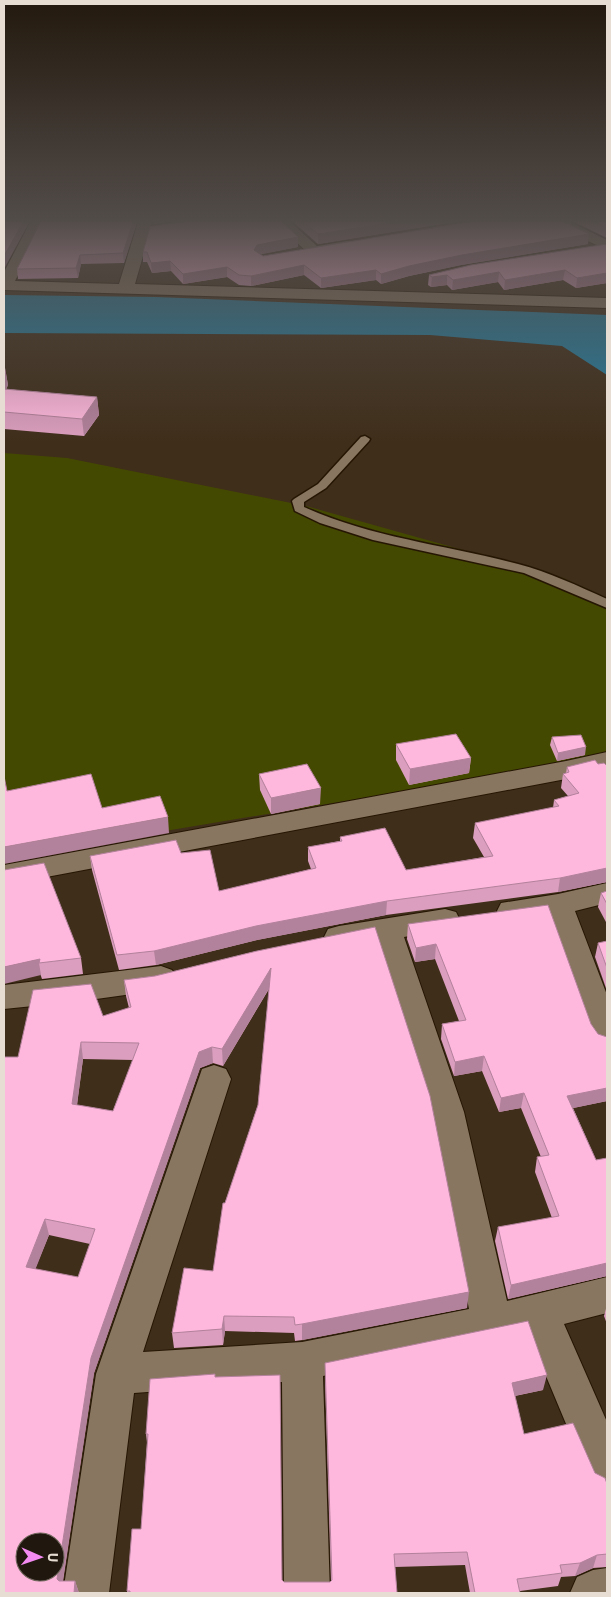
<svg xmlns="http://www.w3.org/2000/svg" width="611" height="1597" viewBox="0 0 611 1597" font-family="'IBM Plex Sans',sans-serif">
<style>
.green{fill:#444901}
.water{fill:#257c9d}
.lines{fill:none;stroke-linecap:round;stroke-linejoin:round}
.lane-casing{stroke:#251603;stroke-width:3}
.street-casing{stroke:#251603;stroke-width:2}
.lane{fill:#897660;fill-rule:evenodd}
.street{fill:#897660;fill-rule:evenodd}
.wall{fill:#db9ebe;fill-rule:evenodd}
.shaded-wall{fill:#b2819b}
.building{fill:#ffb8dd;stroke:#b2819b;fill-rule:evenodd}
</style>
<rect width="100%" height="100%" fill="#3f2e1a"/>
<!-- green -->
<polygon class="green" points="4,453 67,458 306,506 563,578 607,598 607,757 4,858"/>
<!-- water -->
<polygon class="water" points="4,295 156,297 607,315 607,375 562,346 430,335 4,333"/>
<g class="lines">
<defs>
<path id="lane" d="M365,436L370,439L369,441L326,488L304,502V507C373,538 446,545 518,564C549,572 578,586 607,599V608L524,573L373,540L320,523L295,511L292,501L294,499L318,484L361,437Z"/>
<g id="street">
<polygon points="32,219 46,219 15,281 119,284 139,219 153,219 151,226 196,219 227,219 225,222 220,223 149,235 135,284 607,298 607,308 4,290 4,272"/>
<polygon points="272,219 287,219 317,246 347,241 352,242 354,245 352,248 347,249 314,255 309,254"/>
<polygon points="546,219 564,219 607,240 607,250 548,222"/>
<polygon points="607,752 607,768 566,779 4,885 4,865 566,761"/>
<polygon points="607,883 607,903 575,911 607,995 607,1051 595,1047 590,1038 547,917 512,922 501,919 497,911 501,903 558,894"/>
<polygon points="445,909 456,912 460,920 456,928 404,937 464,1112 507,1301 607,1277 607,1313 564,1324 607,1422 607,1492 592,1486 528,1333 323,1376 330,1593 284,1593 282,1382 134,1393 109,1593 63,1593 96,1374 202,1069 214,1065 226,1069 231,1079 143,1352 302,1342 469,1309 430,1112 375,941 339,948 328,945 324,937 328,929 339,926"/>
<polygon points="161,966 172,970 177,978 172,986 161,990 82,1001 4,1009 4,985"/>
<polygon points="607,1568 607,1593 570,1593 577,1577 593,1570"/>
</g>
</defs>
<!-- lane casing -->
<use href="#lane" class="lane-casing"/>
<!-- street casing -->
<use href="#street" class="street-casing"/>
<!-- lane -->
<use href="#lane" class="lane"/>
<!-- street -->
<use href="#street" class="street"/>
</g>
<!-- wall -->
<g class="wall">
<polygon points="138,219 124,263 81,264 78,278 18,279 17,269"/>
<polygon points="290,219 472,219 318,244"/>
<polygon points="568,219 607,219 607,238"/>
<polygon points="588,244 461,265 409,276 381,284 376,280 321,288 304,275 251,286 239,285 227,277 183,284 171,271 152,273 147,262 143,262 143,252 298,247 260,254 263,256"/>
<polygon points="607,244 607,283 576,288 563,280 504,290 498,282 452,290 447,285 431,287 428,285 429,275"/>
<polygon points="4,368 5,368 8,385 6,389 97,397 99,415 84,436 4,429"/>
<polygon points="552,737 585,755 557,761 550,745"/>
<polygon points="396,744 471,758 469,773 409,785 396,760"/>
<polygon points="598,764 607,766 607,882 558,892 386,915 257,940 156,965 119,970 92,870 90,856 181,853 219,891 311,869 308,861 308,847 340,841 340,837 406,870 484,857 473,838 475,823 553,808 554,800 568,796 561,788 563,774 566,773 567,767"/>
<polygon points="259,774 320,804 271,814 260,790"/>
<polygon points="4,870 81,958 83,974 42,979"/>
<polygon points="607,891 607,924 598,907 601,893"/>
<polygon points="408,924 591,1024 598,1034 607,1037 607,1101 573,1108 596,1160 607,1158 607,1276 508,1299 495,1241 498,1227 552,1218 535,1172 537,1157 541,1157 521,1108 499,1112 482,1071 454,1076 441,1039 442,1024 459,1021 435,959 415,962 407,939"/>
<polygon points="607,941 607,991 595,957 598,943"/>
<path d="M257,951L467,1308L302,1340L295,1341L294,1333L225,1331L223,1345L174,1348L172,1333L213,1271L225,1203L258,1105L269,989L223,1066L213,1063L200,1068L94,1373L63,1581H75L79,1593H4L18,1057L103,1016L129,1008L126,996L124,980L155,976ZM83,1059L133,1060L113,1111L77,1105ZM49,1235L90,1244L78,1277L35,1269Z"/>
<polygon points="607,1305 607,1324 604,1316"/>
<polygon points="325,1363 543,1390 515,1396 524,1434 595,1473 607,1484 607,1567 593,1568 575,1576 561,1577 558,1586 520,1591 520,1593 470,1593 465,1565 395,1567 397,1593 127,1593 127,1591 141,1529 147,1443 146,1434 215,1377 282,1580 284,1582 330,1582 331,1581 325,1378"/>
</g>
<!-- shaded-wall -->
<g class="shaded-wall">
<polygon points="25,219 31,219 4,269 4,256"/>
<polygon points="134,219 138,219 124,263 123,253"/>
<polygon points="153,219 185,219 154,224"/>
<polygon points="414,219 472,219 318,244 318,234"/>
<polygon points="589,234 588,244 461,265 409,276 381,284 381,274 409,266 462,255"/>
<polygon points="298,237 298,247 258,255 254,250 257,245"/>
<polygon points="80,255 81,264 78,278 76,268"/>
<polygon points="170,261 171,271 152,273 151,263"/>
<polygon points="304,265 304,275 251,286 251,276"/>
<polygon points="227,267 227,277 183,284 183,274"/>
<polygon points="376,270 376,280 321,288 321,278"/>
<polygon points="565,270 563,280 504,290 505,280"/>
<polygon points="499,272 498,282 452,290 453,280"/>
<polygon points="607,273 607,283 576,288 577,278"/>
<polygon points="447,275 447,285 431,287 432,277"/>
<polygon points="5,368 8,385 4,396 4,372"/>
<polygon points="97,397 99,415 84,436 82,419"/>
<polygon points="586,747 585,755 557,761 558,753"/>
<polygon points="471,758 469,773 409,785 410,769"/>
<polygon points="321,788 320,804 271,814 271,798"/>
<polygon points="168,817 169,833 4,864 4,847"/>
<polygon points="607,868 607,882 558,892 560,878"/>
<polygon points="387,901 386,915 257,940 156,965 154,951 256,926"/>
<polygon points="436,944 435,959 415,962 416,948"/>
<polygon points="40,959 39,963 41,975 4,984 4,967"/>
<polygon points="271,968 271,985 223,1066 222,1049"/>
<polygon points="81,1042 83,1059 75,1120 72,1104"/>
<polygon points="212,1047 213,1063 200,1068 94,1373 61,1593 57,1579 91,1358 199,1052"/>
<polygon points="484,1056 482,1071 454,1076 455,1062"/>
<polygon points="607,1088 607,1101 564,1110 567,1096"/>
<polygon points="524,1093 521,1108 499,1112 501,1098"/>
<polygon points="45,1219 49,1235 30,1283 26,1267"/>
<polygon points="607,1263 607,1276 508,1299 511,1285"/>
<polygon points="469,1292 467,1308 302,1340 302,1324"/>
<polygon points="224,1316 225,1331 223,1345 222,1329"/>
<polygon points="547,1375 543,1390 509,1397 512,1383"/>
<polygon points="597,1555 593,1568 575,1576 580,1563"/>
<polygon points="75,1581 79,1593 74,1593"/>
</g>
<!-- building -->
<g class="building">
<polygon points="4,219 25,219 4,256"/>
<polygon points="42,219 134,219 123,253 80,255 76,268 17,269"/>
<polygon points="199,219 279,219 298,237 257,245 254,250 263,256 487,219 557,219 589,234 462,255 409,266 381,274 376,270 321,278 304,265 251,276 239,275 227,267 183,274 170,261 151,263 147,252 143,252 150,227"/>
<polygon points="300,219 414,219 318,234"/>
<polygon points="589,219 607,219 607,228"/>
<polygon points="607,244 607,273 577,278 565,270 505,280 499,272 453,280 447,275 432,277 429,275 471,265"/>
<polygon points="4,389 97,397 82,419 4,412"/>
<polygon points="456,734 471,758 410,769 396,744"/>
<polygon points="581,735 586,747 558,753 552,737"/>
<polygon points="595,760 598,764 604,763 607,766 607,868 560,878 387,901 256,926 154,951 117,955 90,856 176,840 181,853 210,850 219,891 316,868 308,847 342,841 340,837 385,828 406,870 493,856 475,823 559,806 554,800 579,793 563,774 569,772 567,767"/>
<polygon points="307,764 321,788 271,798 259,774"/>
<polygon points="91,774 102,808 160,796 168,817 4,847 4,776 7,791"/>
<polygon points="44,863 81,958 39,963 40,959 4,967 4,870"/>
<polygon points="607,891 607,904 601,893"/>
<polygon points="548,905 591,1024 598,1034 607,1037 607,1088 567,1096 596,1160 607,1158 607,1263 511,1285 498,1227 559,1216 537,1157 549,1155 524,1093 501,1098 484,1056 455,1062 442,1024 466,1020 436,944 416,948 408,924"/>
<path d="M375,927L430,1096L469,1292L302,1324L295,1325L294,1317L224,1316L222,1329L172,1333L184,1268L213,1271L223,1203H225L258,1105L271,968L222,1049L212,1047L199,1052L91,1358L57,1579L59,1581H75L74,1593H4V1057H18L33,990L91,984L103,1016L131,1007L124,980L155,976L257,951ZM81,1042L139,1043L113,1111L72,1104ZM45,1219L95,1229L78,1277L26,1267ZM25,1542H55V1572H25Z"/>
<polygon points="607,941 607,968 598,943"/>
<polygon points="528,1321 547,1375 512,1383 524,1434 573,1423 595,1473 605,1478 607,1484 607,1554 597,1555 580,1563 560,1565 562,1573 517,1579 520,1593 475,1593 467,1552 394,1554 397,1593 130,1593 130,1591 127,1591 132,1529 141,1529 148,1434 146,1434 150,1379 215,1374 215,1377 280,1375 282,1580 284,1582 330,1582 332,1580 325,1363"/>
</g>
<!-- sky -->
<linearGradient id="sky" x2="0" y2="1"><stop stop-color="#23190e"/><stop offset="0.5" stop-color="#524c49"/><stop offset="1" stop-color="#524c49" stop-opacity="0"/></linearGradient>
<rect width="611" height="442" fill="url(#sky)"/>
<!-- border -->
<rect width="611" height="1597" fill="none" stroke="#e8ddd2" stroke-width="10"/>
<!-- north arrow -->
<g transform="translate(40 1557) rotate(92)"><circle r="24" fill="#20180f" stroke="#70675d"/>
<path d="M0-4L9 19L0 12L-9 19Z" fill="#f38af1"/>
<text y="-8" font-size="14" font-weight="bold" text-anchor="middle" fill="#e8ddd2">U</text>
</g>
</svg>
